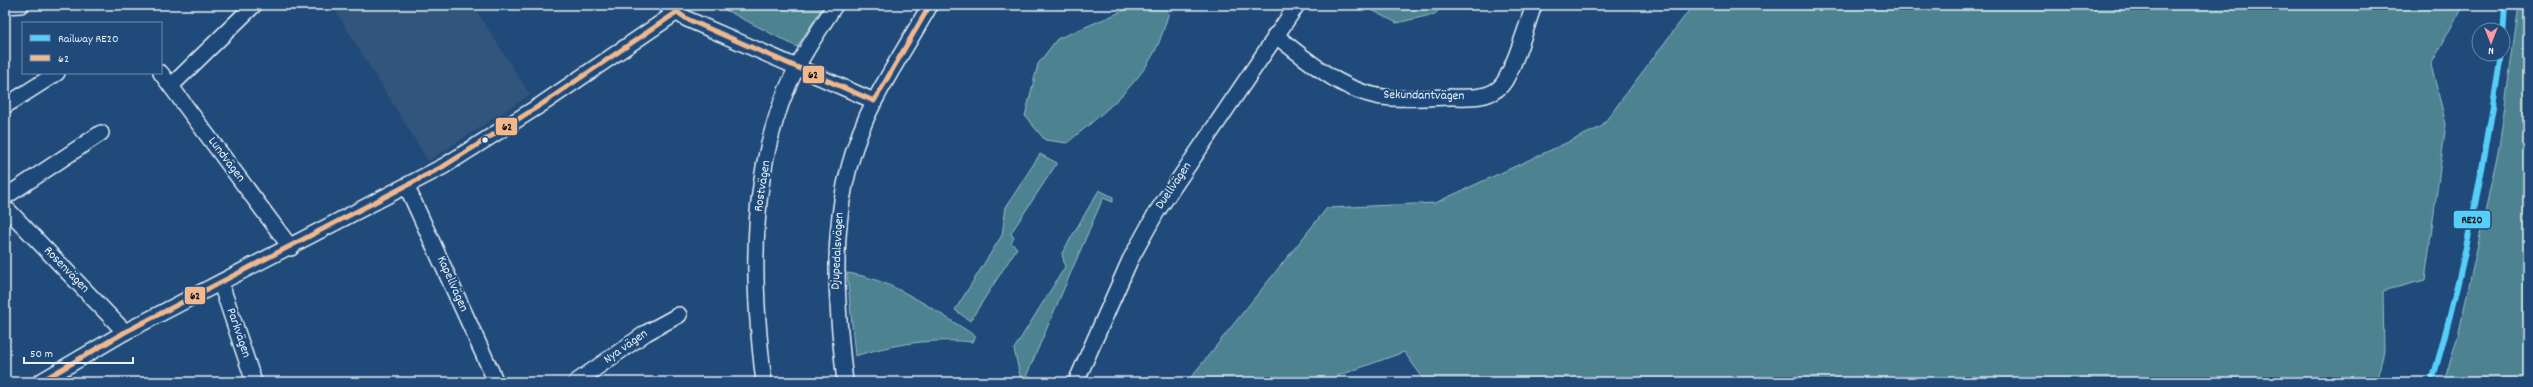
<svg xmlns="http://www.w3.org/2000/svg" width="2533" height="387" viewBox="0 0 2533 387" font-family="Dekko,sans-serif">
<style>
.built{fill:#33547d}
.green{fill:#4e8391;stroke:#9bbac4}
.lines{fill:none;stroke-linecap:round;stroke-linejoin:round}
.minor-casing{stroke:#e8f1f8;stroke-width:18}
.minor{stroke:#1f4a7a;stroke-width:15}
.bus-1-casing{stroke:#1f4a7a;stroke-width:8}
.bus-1{stroke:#f1b78d;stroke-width:5}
.rail-1-casing{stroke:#1f4a7a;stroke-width:9}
.rail-1{stroke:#56cff8;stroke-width:6}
.bus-dot{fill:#e8f1f8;stroke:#1f4a7a;stroke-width:1.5}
.labels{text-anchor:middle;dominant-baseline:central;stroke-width:4;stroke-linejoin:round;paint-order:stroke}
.street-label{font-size:13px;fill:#e8f1f8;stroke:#1f4a7a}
.line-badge{stroke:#1f4a7a;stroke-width:1.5}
.pale-badge-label{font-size:11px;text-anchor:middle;font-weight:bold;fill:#111}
</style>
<rect width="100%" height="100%" fill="#1f4a7a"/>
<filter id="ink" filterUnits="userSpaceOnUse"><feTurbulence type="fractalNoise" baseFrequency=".025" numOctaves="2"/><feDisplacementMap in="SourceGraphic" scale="8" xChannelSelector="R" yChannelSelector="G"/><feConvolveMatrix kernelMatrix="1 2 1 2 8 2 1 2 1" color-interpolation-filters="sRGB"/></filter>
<g filter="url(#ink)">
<!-- built -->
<polygon class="built" points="332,5 473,5 530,95 428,161"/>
<!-- green -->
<g class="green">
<polygon points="724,5 824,5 797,47 720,7"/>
<path d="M1137,5L1163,6L1169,12C1165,25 1161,40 1154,53C1135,89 1098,117 1067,143L1045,140L1025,116L1038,64L1057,39Z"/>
<polygon points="1362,5 1444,5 1435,14 1397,23"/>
<polygon points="1693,5 2463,5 2431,65 2446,124 2425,280 2383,291 2384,352 2376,382 1426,382 1404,352 1321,382 1187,382 1327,208 1435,203 1601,127"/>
<polygon points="2519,5 2528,5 2528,382 2444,382 2459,332 2499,147"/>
<polygon points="1040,154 1057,163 1011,233 1014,238 1011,243 1017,248 970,321 955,310 1002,235 1006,207"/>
<polygon points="1099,190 1113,197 1113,202 1103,198 1025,379 1021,380 1014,349 1065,267 1062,253"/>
<path d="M847,273C894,279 936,312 976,336L973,342C932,338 893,344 855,356Z"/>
</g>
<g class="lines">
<defs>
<g id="minor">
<polyline points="666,5 687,19 874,101"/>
<polyline points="5,6 21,5"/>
<path d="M1275,35C1310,62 1345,95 1391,98C1410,99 1430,98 1449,97C1465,97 1488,100 1501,86C1513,73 1527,24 1534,5"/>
<polyline points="161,73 291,248"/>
<polyline points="171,86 254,5"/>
<polyline points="5,106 57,73"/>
<polyline points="407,187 496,382"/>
<polyline points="5,197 101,133"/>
<polyline points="5,210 9,211 125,332"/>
<polyline points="221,284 254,382"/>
<polyline points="40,382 125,332 444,166 542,104 677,12"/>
<polyline points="576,382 646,333 679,315"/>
<path d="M764,382C751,278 748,163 797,67C808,46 822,26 835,5"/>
<path d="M845,382C834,283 827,192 875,100C892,68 912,37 930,5"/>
<polyline points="1076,382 1130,260 1156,213 1297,5"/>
</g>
</defs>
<!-- minor casing -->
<use href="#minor" class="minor-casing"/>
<!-- minor -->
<use href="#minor" class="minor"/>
<defs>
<polyline id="bus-1" points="40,382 125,332 444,166 542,104 677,12 687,19 874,101 930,5"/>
</defs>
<!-- bus-1 casing -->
<use href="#bus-1" class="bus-1-casing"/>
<!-- bus-1 -->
<use href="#bus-1" class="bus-1"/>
<defs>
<g id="rail-1">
<polyline points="2503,37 2505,5"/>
<path d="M2432,382C2463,274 2485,165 2501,54"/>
</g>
</defs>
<!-- rail-1 casing -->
<use href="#rail-1" class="rail-1-casing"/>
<!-- rail-1 -->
<use href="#rail-1" class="rail-1"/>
</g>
</g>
<!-- markers -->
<circle class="bus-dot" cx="485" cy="140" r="3.5"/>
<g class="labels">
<!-- street labels -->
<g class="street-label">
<text transform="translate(1424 96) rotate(1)">Sekundantvägen</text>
<text transform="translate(226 160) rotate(53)">Lundvägen</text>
<text transform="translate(763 186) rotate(-81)">Rostvägen</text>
<text transform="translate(1174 186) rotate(-56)">Duellvägen</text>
<text transform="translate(838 251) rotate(-87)">Djupedalsvägen</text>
<text transform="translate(66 270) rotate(46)">Rosenvägen</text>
<text transform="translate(452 284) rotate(66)">Kapellvägen</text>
<text transform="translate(238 333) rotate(71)">Parkvägen</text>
<text transform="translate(626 347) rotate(-35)">Nya vägen</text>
</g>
</g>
<g class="line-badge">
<rect x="802" y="65" width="23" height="19" rx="4" fill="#f1b78d"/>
<rect x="495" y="117" width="23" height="19" rx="4" fill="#f1b78d"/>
<rect x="2453" y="210" width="38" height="19" rx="4" fill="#56cff8"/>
<rect x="184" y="286" width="22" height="19" rx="4" fill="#f1b78d"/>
</g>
<g class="pale-badge-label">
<text x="813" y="78">62</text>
<text x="507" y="130">62</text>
<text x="2472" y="223">RE20</text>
<text x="195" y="299">62</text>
</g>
<!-- margin -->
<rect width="2533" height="387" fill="none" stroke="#1f4a7a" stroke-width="20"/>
<rect x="10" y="10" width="2513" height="367" fill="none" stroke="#e8f1f8" stroke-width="1.5" filter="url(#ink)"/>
<!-- legend -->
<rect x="22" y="22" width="140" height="52" fill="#1f4a7a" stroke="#6f8dac"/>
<rect x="30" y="35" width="20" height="6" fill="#56cff8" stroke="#6f8dac"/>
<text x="58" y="42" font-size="12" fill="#e8f1f8">Railway RE20</text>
<rect x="30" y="55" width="20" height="6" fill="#f1b78d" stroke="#6f8dac"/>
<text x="58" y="62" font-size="12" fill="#e8f1f8">62</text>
<!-- north arrow -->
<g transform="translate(2491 42) rotate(180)"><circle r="19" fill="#1f4a7a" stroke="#6f8dac"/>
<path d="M0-3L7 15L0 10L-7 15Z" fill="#ff9aa2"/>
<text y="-6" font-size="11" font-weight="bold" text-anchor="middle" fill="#e8f1f8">N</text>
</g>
<!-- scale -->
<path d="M24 357v6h109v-6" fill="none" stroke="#e8f1f8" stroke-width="2"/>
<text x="30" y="357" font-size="12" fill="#e8f1f8" stroke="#1f4a7a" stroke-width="3" paint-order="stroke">50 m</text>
</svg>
